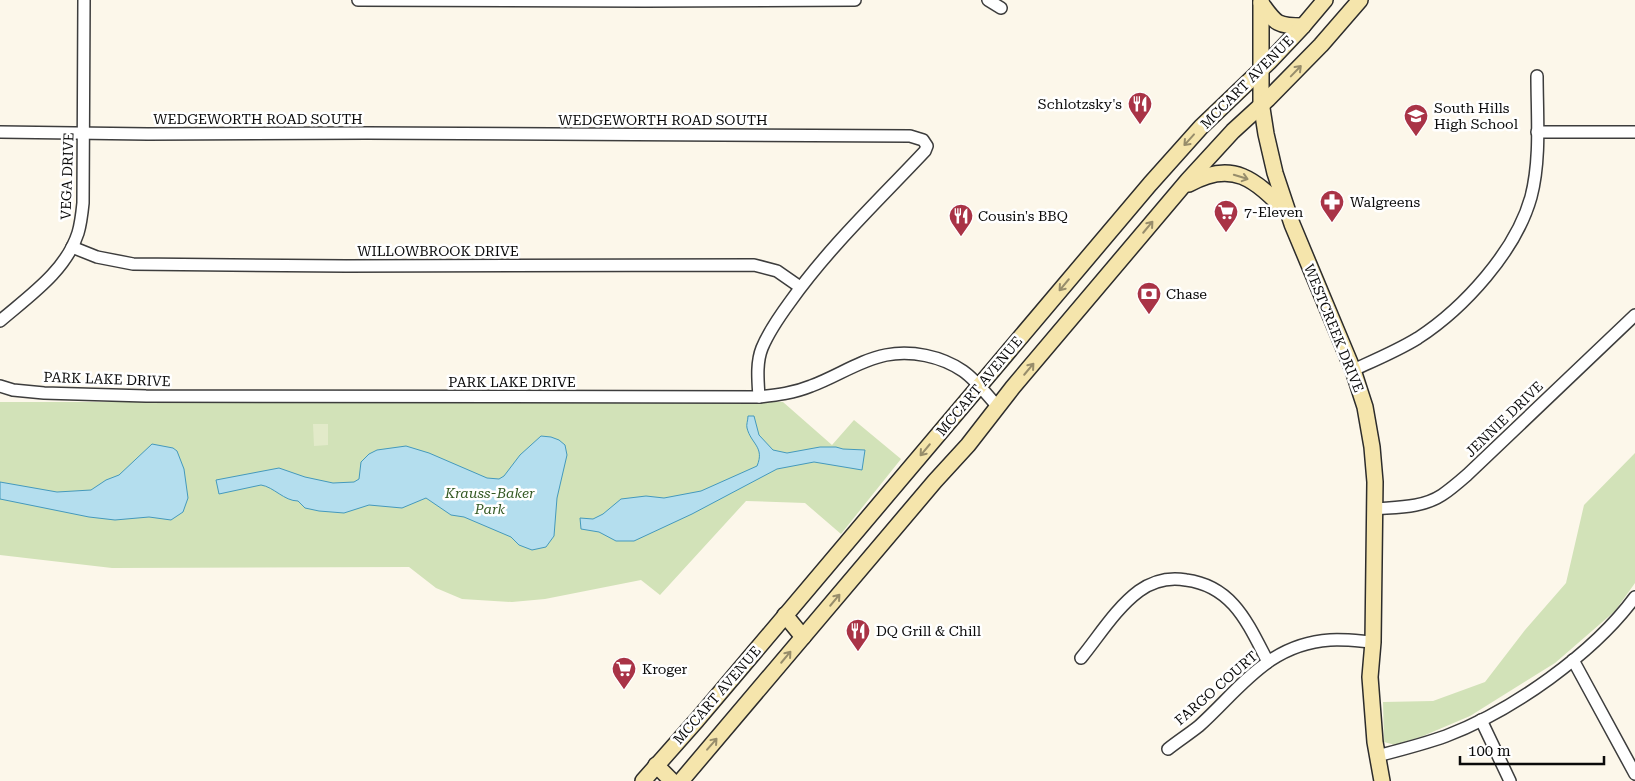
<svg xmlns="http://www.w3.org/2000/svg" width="1635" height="781" viewBox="0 0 1635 781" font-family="'Roboto Serif',serif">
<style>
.green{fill:#d2e2b8}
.pitch{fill:#e2eac9}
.water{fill:#b4deee;stroke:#4499bc}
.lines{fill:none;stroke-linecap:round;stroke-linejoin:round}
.street-casing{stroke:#3d3d3d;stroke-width:14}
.secondary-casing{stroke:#2c2c2c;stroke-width:18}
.street{stroke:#fff;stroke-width:11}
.secondary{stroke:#f5e5ac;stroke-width:15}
.oneway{stroke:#978d6b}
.labels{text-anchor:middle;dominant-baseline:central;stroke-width:5;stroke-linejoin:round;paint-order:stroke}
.street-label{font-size:14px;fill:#0a0a0a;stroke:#fff}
.poi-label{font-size:14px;fill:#0a0a0a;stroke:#fff;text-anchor:start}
.park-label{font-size:14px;font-style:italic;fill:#345923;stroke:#fff}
</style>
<rect width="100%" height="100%" fill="#fcf7ea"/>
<!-- green -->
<g class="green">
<polygon points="0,402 783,402 832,445 854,420 901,459 841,534 805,503 746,501 660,595 641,580 545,599 512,602 462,599 436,588 409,567 112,568 0,555"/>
<polygon points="1635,453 1635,583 1615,611 1555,663 1470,716 1423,736 1395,745 1384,742 1383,702 1433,701 1485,682 1525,630 1566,583 1584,505"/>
</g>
<!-- pitch -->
<polygon class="pitch" points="313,424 328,424 328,445 314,446"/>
<!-- water -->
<g class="water">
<path d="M748,416H754L759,435L773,450L787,453L820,447H836L843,449L865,450L862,470L814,462L777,469L692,514L634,541H616L599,532L581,529L580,518L593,519L603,514L621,499L646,496L664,498L701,491L757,466C765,447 751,444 747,428C746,425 748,420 748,416Z"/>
<path d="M541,436L551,437L559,440L565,445L567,455L557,498L554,536L546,547L532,550L519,545L511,537L464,517L451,515L426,498L402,508L369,505L344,513L319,511L305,508L298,501C284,501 274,487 261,485L219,494L216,480L279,468L305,477L333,483L354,482L359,479L361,462L369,454L377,450L406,446L429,453L487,478L499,479L504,476L520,455Z"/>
<polygon points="152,444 173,448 177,451 184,469 188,498 183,512 171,520 149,517 115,520 89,517 0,499 0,482 57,492 91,490 106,480 119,475"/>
</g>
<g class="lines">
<defs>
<g id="street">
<polyline points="358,0 645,1 855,0"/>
<polyline points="988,0 1001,8"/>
<path d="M0,132L148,134L367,133L910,136L923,140L927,146L925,151C879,200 829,247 790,302C779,317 769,331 762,348C756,363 758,381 759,397"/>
<polyline points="1537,132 1635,132"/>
<polyline points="72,247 97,257 133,264 346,266 754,265 777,271 800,287"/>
<path d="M0,321C29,296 66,271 78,233C81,223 82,213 83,203L84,0"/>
<path d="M1353,370C1375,360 1397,351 1418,338C1464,308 1516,251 1531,197C1541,159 1537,115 1537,76"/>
<path d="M0,386L13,390L44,393L146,396L759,397C777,395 794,393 811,386C836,377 860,360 886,355C911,350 941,356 963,371C976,380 987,395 998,407"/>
<path d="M1374,509C1397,507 1422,508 1442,495C1451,489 1459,482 1467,475L1635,315"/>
<path d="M1081,658C1099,636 1116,608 1139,591C1153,581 1169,577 1186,580C1233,586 1248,624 1268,662"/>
<polyline points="1573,660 1635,774"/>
<polyline points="1481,720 1510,781"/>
<path d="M1168,749C1178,741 1189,734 1199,726C1240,689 1268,644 1330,640C1344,639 1359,641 1373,642"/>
<path d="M1377,756C1400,750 1424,744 1446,736C1512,711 1593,654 1635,597"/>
</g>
<g id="secondary">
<polyline points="1261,0 1261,102 1266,134 1275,173 1292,224 1353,370 1365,407 1372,447 1375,482 1373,642 1370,677 1375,742 1382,781"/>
<path d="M1261,3C1276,24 1277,26 1303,26"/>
<path d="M1189,184C1233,159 1255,180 1286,211"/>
<polyline points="785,615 803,637"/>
<polyline points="656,765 672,781"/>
<polyline points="643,781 697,720 1150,184 1201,127 1269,62 1303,26 1325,0"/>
<polyline points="681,781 935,481 968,445 1013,387 1188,180 1233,131 1268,99 1321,45 1360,0"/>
</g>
</defs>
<!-- street casing -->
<use href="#street" class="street-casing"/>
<!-- secondary casing -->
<use href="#secondary" class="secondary-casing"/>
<!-- street -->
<use href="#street" class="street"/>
<!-- secondary -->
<use href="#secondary" class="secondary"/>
</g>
<!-- one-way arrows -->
<defs><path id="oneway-shaft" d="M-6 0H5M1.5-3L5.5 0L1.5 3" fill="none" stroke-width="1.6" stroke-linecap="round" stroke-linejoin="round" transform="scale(1.25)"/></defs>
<g class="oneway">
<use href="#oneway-shaft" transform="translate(1296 71) rotate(-46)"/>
<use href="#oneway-shaft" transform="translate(1189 140) rotate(132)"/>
<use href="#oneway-shaft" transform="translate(1241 177) rotate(17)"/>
<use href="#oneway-shaft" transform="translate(1148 227) rotate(-50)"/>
<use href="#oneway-shaft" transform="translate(1064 285) rotate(130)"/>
<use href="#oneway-shaft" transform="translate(1029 369) rotate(-50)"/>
<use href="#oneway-shaft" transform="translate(925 450) rotate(130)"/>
<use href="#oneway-shaft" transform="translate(835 600) rotate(-50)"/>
<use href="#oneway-shaft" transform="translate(786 657) rotate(-50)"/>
<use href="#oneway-shaft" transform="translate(712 744) rotate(-49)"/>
</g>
<!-- icons -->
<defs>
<symbol id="restaurant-pin" viewBox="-11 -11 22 30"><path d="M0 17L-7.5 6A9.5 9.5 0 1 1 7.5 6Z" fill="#a93346" stroke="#fff"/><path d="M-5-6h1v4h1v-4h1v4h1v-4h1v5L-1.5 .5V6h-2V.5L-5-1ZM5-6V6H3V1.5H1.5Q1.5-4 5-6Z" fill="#fff"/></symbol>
<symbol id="school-pin" viewBox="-11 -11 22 30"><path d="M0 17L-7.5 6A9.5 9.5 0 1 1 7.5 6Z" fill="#a93346" stroke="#fff"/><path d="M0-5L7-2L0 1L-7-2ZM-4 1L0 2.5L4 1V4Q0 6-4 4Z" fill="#fff"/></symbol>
<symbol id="pharmacy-pin" viewBox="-11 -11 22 30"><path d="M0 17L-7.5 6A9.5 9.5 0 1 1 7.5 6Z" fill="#a93346" stroke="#fff"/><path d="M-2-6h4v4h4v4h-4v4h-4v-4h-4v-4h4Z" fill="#fff"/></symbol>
<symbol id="supermarket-pin" viewBox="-11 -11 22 30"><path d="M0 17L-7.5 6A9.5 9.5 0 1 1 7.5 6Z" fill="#a93346" stroke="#fff"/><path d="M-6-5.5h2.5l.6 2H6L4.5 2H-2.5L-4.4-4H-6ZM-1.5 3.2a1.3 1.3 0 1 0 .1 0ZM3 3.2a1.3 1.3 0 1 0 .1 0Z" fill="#fff"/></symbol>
<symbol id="bank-pin" viewBox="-11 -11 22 30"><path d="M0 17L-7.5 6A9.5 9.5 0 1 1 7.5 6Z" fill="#a93346" stroke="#fff"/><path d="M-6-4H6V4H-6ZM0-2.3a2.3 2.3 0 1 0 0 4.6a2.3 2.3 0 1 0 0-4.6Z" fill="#fff"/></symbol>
</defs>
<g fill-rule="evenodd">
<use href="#restaurant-pin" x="1126" y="90" width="28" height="38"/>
<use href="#school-pin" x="1402" y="102" width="28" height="38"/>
<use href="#pharmacy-pin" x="1318" y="188" width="28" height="38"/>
<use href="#supermarket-pin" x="1212" y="198" width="28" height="38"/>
<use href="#restaurant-pin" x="947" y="202" width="28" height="38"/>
<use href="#bank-pin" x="1135" y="280" width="28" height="38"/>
<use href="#restaurant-pin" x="844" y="617" width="28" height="38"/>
<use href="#supermarket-pin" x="610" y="655" width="28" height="38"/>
</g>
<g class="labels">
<!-- street labels -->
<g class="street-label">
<text transform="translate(1247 82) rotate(-45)">MCCART AVENUE</text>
<text x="258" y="119">WEDGEWORTH ROAD SOUTH</text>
<text x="663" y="120">WEDGEWORTH ROAD SOUTH</text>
<text transform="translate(67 176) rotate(-88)">VEGA DRIVE</text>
<text x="438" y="251">WILLOWBROOK DRIVE</text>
<text transform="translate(1334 328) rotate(68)">WESTCREEK DRIVE</text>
<text transform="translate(107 379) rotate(2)">PARK LAKE DRIVE</text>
<text x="512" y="382">PARK LAKE DRIVE</text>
<text transform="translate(979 386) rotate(-50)">MCCART AVENUE</text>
<text transform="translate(1504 419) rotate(-44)">JENNIE DRIVE</text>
<text transform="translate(1216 688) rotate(-41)">FARGO COURT</text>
<text transform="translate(717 695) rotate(-49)">MCCART AVENUE</text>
</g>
<!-- poi labels -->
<g class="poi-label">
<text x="1122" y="104" text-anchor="end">Schlotzsky's</text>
<text x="1434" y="108">South Hills<tspan x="1434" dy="16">High School</tspan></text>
<text x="1350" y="202">Walgreens</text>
<text x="1244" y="212">7-Eleven</text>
<text x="978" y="216">Cousin's BBQ</text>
<text x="1166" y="294">Chase</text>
<text x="876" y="631">DQ Grill &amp; Chill</text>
<text x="642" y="669">Kroger</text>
</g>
<!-- park labels -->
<g class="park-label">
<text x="490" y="493">Krauss-Baker<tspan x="490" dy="16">Park</tspan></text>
</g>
</g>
<!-- scale -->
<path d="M1460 756v8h144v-8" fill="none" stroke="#0a0a0a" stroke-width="2.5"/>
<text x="1468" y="756" font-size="15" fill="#0a0a0a" stroke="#ffffff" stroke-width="4" paint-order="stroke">100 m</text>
</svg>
